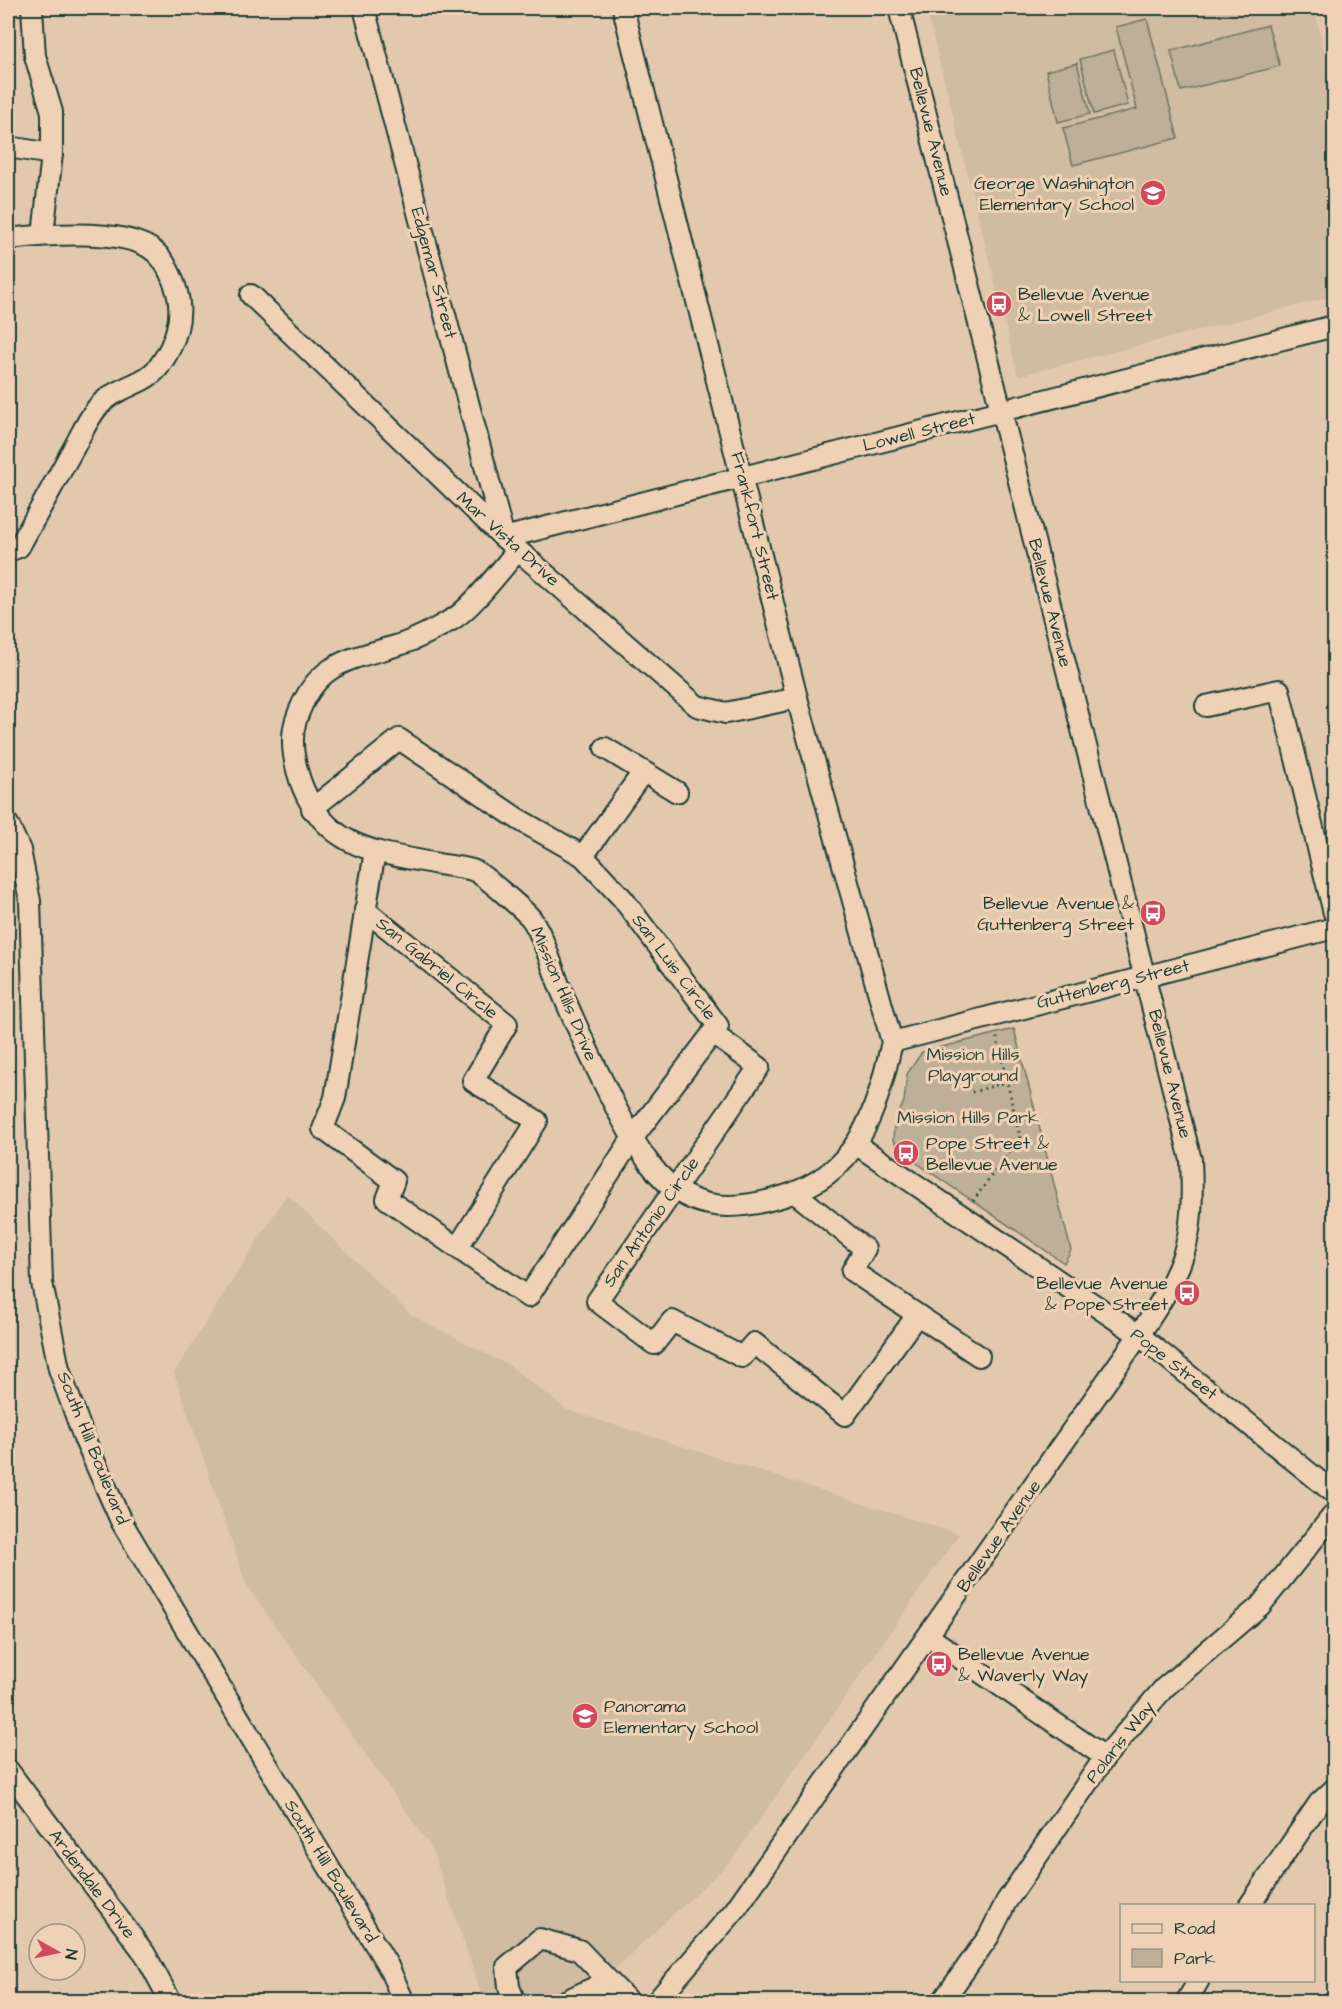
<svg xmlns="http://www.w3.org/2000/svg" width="1342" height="2009" viewBox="0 0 1342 2009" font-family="'Architects Daughter',sans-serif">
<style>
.built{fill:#d0bba3}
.green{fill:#beaf98;stroke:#6e7666;stroke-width:1.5}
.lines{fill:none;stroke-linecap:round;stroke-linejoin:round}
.minor-casing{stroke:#1f3d34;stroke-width:24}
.path{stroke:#1f3d34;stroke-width:3;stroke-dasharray:1.5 4.5;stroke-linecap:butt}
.minor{stroke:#efd1b6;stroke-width:20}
.labels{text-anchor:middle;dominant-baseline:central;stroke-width:6;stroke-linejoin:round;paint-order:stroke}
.street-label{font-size:18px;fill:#1f3d34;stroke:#efd1b6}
.poi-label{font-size:18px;fill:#1f3d34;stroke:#efd1b6;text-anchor:start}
.park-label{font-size:18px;fill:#2f483e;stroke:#efd1b6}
</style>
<rect width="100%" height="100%" fill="#e2c8ae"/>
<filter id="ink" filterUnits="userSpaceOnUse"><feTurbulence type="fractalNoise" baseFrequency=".0167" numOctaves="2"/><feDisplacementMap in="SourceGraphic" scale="12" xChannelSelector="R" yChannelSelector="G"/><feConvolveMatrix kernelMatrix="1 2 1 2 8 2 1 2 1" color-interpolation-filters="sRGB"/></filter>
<g filter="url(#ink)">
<!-- built -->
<g class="built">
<polygon points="926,8 1314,8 1334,90 1334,296 1018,376"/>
<polygon points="287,1194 411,1315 510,1366 567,1410 959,1534 730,1862 580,2001 484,2001 431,1847 247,1586 174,1373"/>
</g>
<!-- green -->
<g class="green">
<polygon points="1147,19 1178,138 1073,165 1063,128 1137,109 1116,27"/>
<polygon points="1268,25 1280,66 1181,91 1171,51"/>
<polygon points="1114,50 1128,105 1094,114 1080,59"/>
<polygon points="1077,63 1090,114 1058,122 1046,71"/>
<polygon points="1014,1029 1071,1250 1064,1263 905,1155 893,1140 894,1126 904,1101 907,1074 922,1052"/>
</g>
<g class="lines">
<defs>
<g id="minor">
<polyline points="32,8 35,56 52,112 52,154 43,235"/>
<polyline points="364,8 504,538 1334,326"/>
<polyline points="8,147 52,154"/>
<path d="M8,239C43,235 127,227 155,252C166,261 173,279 177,292C184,317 175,344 160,365C146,386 116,385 97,408C87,420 80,437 72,451C54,483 37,515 19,547L8,551"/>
<polyline points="251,295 504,538 697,706 726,713 797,698"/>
<path d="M518,550C502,568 472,608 453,619C438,628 419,638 402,644C350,660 316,660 296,720C289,741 295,768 303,788C329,850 378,852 438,864C449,866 464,867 475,871C486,877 519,906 529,916C541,928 552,967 559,985C575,1024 593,1062 612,1100C652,1178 683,1227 781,1197C859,1174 876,1113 892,1042L797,698L623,8"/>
<polyline points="1206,706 1279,690 1334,913"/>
<polyline points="605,748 677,792"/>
<polyline points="312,809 399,739 518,819 583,856 623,899 718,1026 632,1139 528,1297 387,1199 394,1181 323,1129 335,1098 375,851"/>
<polyline points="8,824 20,850 30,901 42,1283 59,1369 84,1438 121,1521 388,1966 404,2002"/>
<polyline points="583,856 643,772"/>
<polyline points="365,910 507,1024 473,1081 537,1121 458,1247"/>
<polyline points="712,1033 759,1067 597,1301 654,1344 672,1321 742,1357 754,1343 845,1415 917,1315"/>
<polyline points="892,1042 1334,928"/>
<polyline points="857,1145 1139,1335 1334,1493"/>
<polyline points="795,1193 865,1249 852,1271 979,1356"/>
<polyline points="929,1637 1105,1757"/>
<polyline points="8,1770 145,1954 171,2002"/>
<polyline points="1249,1906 1319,1803 1334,1789"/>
<polyline points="515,2002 509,1987 507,1967 540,1939 579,1950 629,2002"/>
<polyline points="563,2002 608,1981"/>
<path d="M656,2002L735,1910L1139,1335C1185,1267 1195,1243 1191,1160L899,8"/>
<polyline points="942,2002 989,1936 1006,1902 1105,1757 1164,1688 1260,1606 1334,1514"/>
<polyline points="1186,2002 1199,1980"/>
</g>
</defs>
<!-- minor casing -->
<use href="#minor" class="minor-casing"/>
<!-- path -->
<g class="path">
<polyline points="972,1092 1007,1082"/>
<polyline points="973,1201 1020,1137 996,1034"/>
</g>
<!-- minor -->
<use href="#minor" class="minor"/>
</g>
</g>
<!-- icons -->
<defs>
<symbol id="school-disc" viewBox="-11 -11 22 22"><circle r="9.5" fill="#d1495b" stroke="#efd1b6"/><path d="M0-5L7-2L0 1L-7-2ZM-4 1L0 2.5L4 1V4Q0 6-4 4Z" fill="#fff"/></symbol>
<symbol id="bus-disc" viewBox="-11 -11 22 22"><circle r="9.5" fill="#d1495b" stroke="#efd1b6"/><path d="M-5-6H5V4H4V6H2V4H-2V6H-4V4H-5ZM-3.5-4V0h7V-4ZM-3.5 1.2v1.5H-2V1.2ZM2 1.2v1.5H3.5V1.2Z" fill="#fff"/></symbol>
</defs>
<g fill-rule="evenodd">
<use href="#school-disc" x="1138" y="178" width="30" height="30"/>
<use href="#bus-disc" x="984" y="289" width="30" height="30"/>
<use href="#bus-disc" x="1138" y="898" width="30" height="30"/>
<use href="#bus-disc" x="891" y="1138" width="30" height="30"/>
<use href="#bus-disc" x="1172" y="1278" width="30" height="30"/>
<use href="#bus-disc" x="924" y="1649" width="30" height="30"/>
<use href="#school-disc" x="570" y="1701" width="30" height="30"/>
</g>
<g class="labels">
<!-- street labels -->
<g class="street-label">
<text transform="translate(931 132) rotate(76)">Bellevue Avenue</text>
<text transform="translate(434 273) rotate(75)">Edgemar Street</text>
<text transform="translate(919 432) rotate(-14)">Lowell Street</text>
<text transform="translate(755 526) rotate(76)">Frankfort Street</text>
<text transform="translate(508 539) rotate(42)">Mar Vista Drive</text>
<text transform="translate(1050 603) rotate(76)">Bellevue Avenue</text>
<text transform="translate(674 967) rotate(53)">San Luis Circle</text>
<text transform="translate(437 968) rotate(39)">San Gabriel Circle</text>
<text transform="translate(1113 984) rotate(-14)">Guttenberg Street</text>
<text transform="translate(564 994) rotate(67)">Mission Hills Drive</text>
<text transform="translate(1170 1074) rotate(76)">Bellevue Avenue</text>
<text transform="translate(651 1222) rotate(-55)">San Antonio Circle</text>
<text transform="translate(1174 1364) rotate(38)">Pope Street</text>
<text transform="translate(93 1448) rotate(68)">South Hill Boulevard</text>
<text transform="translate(999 1536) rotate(-55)">Bellevue Avenue</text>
<text transform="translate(1120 1742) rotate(-52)">Polaris Way</text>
<text transform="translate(331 1871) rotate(59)">South Hill Boulevard</text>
<text transform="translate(92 1884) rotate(53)">Ardendale Drive</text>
</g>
<!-- poi labels -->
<g class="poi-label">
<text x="1134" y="183" text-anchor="end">George Washington<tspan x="1134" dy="21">Elementary School</tspan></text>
<text x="1018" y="294">Bellevue Avenue<tspan x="1018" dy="21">&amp; Lowell Street</tspan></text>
<text x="1134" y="903" text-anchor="end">Bellevue Avenue &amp;<tspan x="1134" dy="21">Guttenberg Street</tspan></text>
<text x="926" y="1143">Pope Street &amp;<tspan x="926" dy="21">Bellevue Avenue</tspan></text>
<text x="1168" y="1283" text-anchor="end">Bellevue Avenue<tspan x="1168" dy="21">&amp; Pope Street</tspan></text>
<text x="958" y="1654">Bellevue Avenue<tspan x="958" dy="21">&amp; Waverly Way</tspan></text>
<text x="604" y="1706">Panorama<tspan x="604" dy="21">Elementary School</tspan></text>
</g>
<!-- park labels -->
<g class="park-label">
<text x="973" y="1054">Mission Hills<tspan x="973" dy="21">Playground</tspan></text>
<text x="968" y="1117">Mission Hills Park</text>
</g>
</g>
<!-- margin -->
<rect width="1342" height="2009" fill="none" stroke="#efd1b6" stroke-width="30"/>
<rect x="15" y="15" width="1312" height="1979" fill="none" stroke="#1f3d34" stroke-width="2" filter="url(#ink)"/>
<!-- legend -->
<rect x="1120" y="1904" width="195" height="78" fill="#efd1b6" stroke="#9c9682" stroke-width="1.5"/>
<rect x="1132" y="1924" width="30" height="9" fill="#efd1b6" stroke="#9c9682" stroke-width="1.5"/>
<text x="1174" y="1934" font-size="18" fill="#1f3d34">Road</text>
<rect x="1132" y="1949" width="30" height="18" fill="#beaf98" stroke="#9c9682" stroke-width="1.5"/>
<text x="1174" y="1964" font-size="18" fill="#1f3d34">Park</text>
<!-- north arrow -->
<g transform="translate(57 1952) rotate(99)"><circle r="28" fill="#efd1b6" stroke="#9c9682" stroke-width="1.5"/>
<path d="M0-4.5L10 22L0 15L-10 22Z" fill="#d1495b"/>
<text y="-9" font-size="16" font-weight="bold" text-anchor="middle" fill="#1f3d34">N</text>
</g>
</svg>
